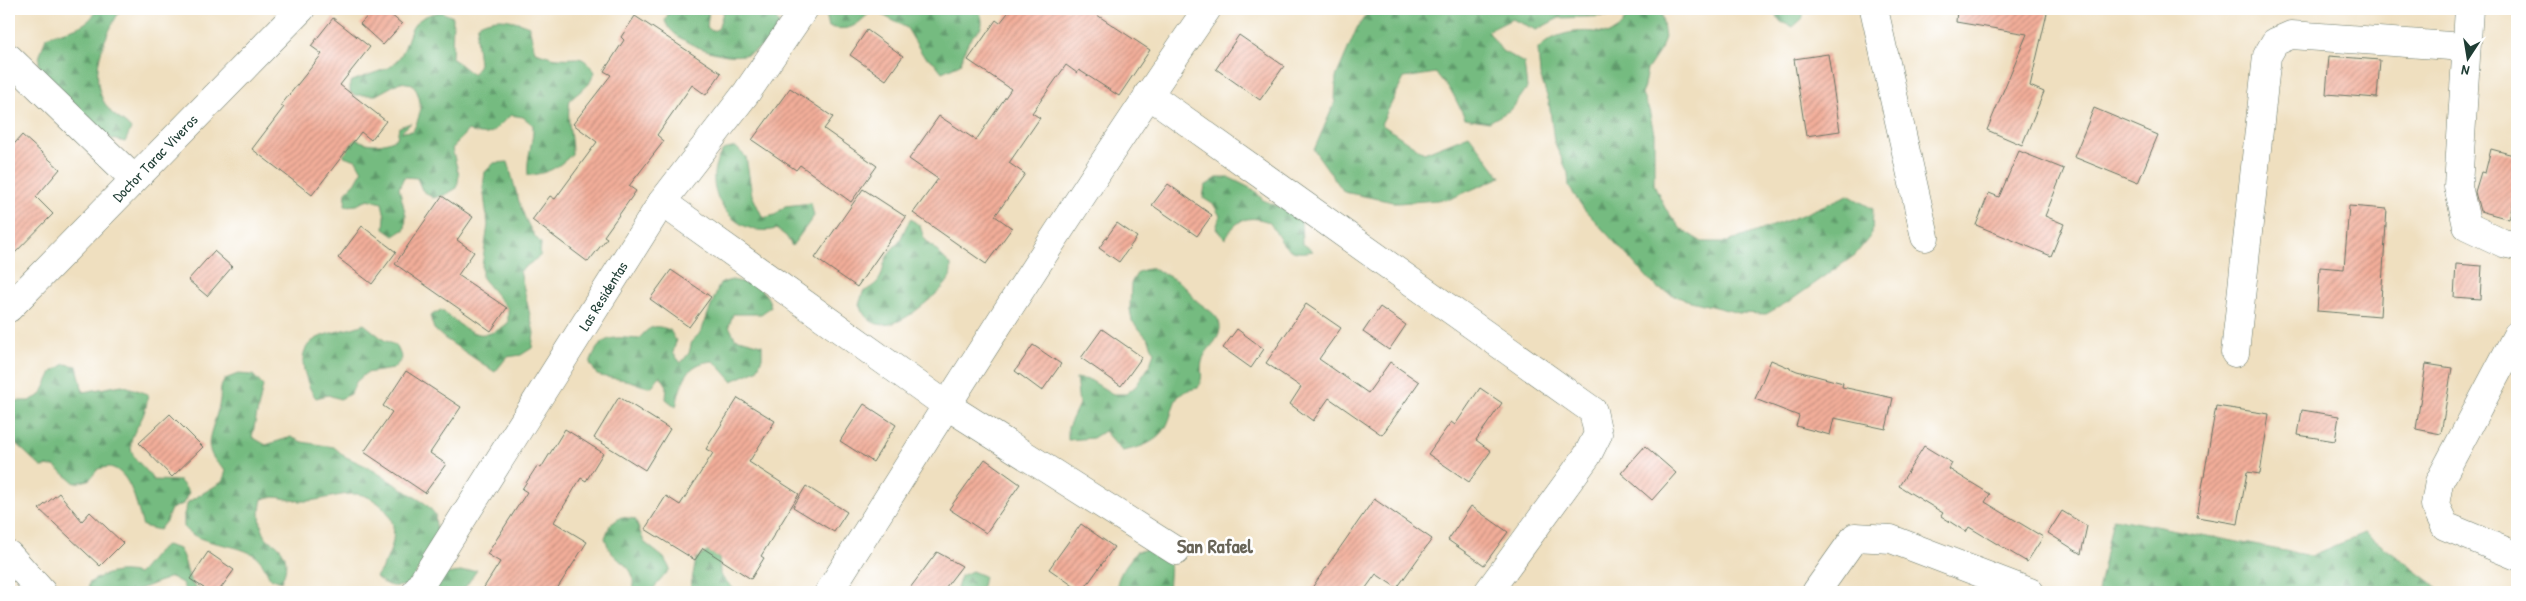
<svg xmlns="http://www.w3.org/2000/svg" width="2526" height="601" viewBox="0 0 2526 601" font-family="'Patrick Hand',sans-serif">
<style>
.forest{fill:url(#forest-firs);stroke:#4a7c5a}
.building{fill:url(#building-hatch)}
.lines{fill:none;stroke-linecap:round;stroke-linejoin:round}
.minor-casing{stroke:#687665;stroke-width:29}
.minor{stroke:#fff;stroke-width:28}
.labels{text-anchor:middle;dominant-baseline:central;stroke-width:5;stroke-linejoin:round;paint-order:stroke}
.street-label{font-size:15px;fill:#1f3d34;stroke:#fff}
.district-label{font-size:20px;font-weight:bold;fill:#696558;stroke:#fff}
</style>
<defs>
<pattern id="forest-firs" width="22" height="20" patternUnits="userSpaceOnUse" patternTransform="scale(1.25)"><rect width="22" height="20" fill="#74bb80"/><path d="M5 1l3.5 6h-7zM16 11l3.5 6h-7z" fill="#5f996a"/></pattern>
<pattern id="building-hatch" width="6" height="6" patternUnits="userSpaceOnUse" patternTransform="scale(1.25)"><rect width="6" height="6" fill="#f3ae9a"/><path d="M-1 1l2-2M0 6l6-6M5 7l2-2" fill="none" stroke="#c48f7e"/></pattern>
</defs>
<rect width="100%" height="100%" fill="#fff"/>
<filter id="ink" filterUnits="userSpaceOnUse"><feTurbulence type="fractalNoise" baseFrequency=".02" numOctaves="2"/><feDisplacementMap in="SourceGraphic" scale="10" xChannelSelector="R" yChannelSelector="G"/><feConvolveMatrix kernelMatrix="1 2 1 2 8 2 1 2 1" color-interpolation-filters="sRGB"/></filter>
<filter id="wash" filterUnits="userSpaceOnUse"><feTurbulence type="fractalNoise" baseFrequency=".0096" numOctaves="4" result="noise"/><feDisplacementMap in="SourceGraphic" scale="20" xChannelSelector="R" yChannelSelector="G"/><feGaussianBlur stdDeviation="1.12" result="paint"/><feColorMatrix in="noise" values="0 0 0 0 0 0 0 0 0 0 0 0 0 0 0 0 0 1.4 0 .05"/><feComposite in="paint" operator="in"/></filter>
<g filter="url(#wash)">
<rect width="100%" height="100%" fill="#efdfbf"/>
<!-- forest -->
<g class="forest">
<path d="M97,9H121C103,38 84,82 111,112C116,118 125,121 131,129L125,142L112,139C94,123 40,87 39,64C38,56 44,45 46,37C66,29 87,30 97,9Z"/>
<path d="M670,9H709L707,27L712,31L718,29L724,9H769L779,23L772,41C764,45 756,51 748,54C726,61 673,43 665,21Z"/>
<path d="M828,9H979C986,30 980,26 969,41C965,47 963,57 960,64L942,72L934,62L923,55L907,28L873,10C856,25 852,32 829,27L826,14Z"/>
<polygon points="1370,9 1617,9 1613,16 1559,18 1536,30 1512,19 1488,31 1502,51 1524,63 1527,88 1512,109 1489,122 1465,118 1453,94 1436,73 1404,78 1381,124 1424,153 1469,135 1501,177 1450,199 1398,203 1344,192 1314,150 1335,102 1336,77 1357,28"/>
<path d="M1632,9L1661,10L1665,37L1661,49L1647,70L1642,95L1649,110L1654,133V184L1665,208L1681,229L1702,242H1728L1802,215L1848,195L1873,209L1872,234L1855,255L1790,301L1766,314L1739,313L1683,299L1657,288L1584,209L1569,187L1568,173L1554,141L1549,102L1540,75L1538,49C1557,30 1584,29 1609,34L1620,27Z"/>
<polygon points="1771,9 1803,9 1803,18 1793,27 1781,22"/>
<path d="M441,12L453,17L452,58L473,75L479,64L476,37L478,25C495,15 511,19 529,26L535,52C543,54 552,58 559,58C580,60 580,52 595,72L589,84L570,100C566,122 572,134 572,154C558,168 547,174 528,175C526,157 534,142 533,125L523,117L511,115C493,129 493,141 468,130L452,149L459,175L457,188L445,195L433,198L422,190L417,178L404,177L399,188L406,216L405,229L394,236L384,229L385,216L382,203L368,199L357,205L345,206L346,192L356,182L362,171L356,160L344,156L336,145L349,134C363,146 381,147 397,138L399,127L411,123L401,132L413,131C422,113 423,101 413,84L400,82L376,95H350V82C359,78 388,69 393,65C416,43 400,18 441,12Z"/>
<path d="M736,147L746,157L752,195L763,218L775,215L785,206L811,203L814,216L792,246L786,236L776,229C733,240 696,187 723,150Z"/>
<path d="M508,162C515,187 523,226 541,243L540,256L520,271L534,333L532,348L521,355L507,357L495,372L444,338L434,329L430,316L441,310C465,328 479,347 508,323V309L482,278V266L488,225L483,187L485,172L494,163Z"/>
<path d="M1217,178H1230L1254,190L1263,200L1301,216L1302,243L1313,251C1283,257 1283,241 1269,222C1247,214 1236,220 1225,239L1216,229L1220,216L1214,205L1203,198L1205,186Z"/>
<path d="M911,219L920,226L924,238L951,265C951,269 951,274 950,277C946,286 936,294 929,300C907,319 875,342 859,305L863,292C890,278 877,271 890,252C892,248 896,246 898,243C903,236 905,226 911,219Z"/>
<path d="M1150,268C1163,273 1178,280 1187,289C1191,293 1193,298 1197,301C1206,309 1221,315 1220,329C1219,343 1204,349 1202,362C1199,374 1205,373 1198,388C1169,393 1177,406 1166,427C1157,443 1139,448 1122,451L1104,431L1093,438L1068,440V427L1079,404L1076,378L1090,380L1113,394H1126L1136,386L1150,365L1154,352L1149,340L1132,321L1130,309L1131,283L1138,272Z"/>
<path d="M732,280C751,284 766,286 771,307L761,314H733L729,326L735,338L762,345V358L757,370L732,381L714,361C686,362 681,383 676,407L666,399L667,386L660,375L652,387C637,386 635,381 625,380C615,378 607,378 597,375L590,363C600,334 613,337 639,339C649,326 655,324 670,330L676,341L673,353L681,363L689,353L692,341L701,332L720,283Z"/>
<path d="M364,324L384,340L397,346L402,359L393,369L366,373L356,382L351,394L340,399L328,395L316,398C309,389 307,381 304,370C296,330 339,335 364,324Z"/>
<path d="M65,364L77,366L83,392L122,385L148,394C147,399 147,405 145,410C140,428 123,439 135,458C141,466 147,469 153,480L180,481L189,492L183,504L171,509L166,521L159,530L143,526C137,509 132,472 110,467C107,467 101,468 98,469L89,480L75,483L54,466L41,467L9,437V405L15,401H29L41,395L52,372Z"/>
<path d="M238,374L253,375L263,386L252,437L266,445L291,437L302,442L334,447L344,456L368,467L426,504L435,514L437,539L409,585C394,588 387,587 376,577C392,555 405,523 378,503C371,498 365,495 357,494C338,493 319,502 300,501C284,500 278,494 262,499C259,510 259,526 266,537C268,541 275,542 278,546C289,557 287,569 281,582L270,578C266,570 262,560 254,555C232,542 202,546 184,528V514L188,502L222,482L226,471C197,448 213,434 219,405C222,393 218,390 225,379Z"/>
<path d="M621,517L635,519L644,542L664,558L670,569L653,589L654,592H632C637,567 625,568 611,552C608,549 607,542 605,538L610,525Z"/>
<polygon points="2113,518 2311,556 2365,533 2444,592 2098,592"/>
<path d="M166,545L179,549C189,565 184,577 199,592H186L182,583L171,577L132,592H88L89,583C105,573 119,569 138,574C149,564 152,554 166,545Z"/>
<path d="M1148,549L1161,556L1170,564L1168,592H1117C1115,577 1127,564 1136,552Z"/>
<polygon points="719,550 720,575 737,592 693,592 691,585 696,559 707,552"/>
<polygon points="477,570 462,592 427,592 445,574"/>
<polygon points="972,571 984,576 981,592 959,592 957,588 961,576"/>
</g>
<g id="blocks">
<!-- building -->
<g class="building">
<polygon points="374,9 384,9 402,24 383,45 360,24"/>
<polygon points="1011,9 1088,9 1150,50 1119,96 1079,70 1077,73 1066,65 1032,113 1040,118 1009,163 1025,174 995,216 1012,228 986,264 913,213 938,179 909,159 939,116 976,140 1011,89 968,60 996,20 1000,23"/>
<polygon points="1957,9 2048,9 2030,86 2044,92 2022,145 1987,130 2027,34 1956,22"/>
<polygon points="635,16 721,73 706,95 692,85 657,135 664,141 629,186 636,191 604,236 607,238 588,262 532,220 550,196 555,199 597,142 573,124 611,75 604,71 624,40 621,37"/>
<polygon points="333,18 370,47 340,85 386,121 371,140 361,132 312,195 252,149 284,107 281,105 322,54 311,46"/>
<polygon points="867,30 903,56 886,80 850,55"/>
<polygon points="1239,35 1284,66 1260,100 1216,69"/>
<polygon points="1828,54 1840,131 1806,136 1794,59"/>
<polygon points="2329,56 2380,60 2377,98 2326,94"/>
<polygon points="790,88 833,117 824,129 877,166 851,202 800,165 796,170 752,140"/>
<polygon points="2094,108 2158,135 2138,183 2074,157"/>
<polygon points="22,135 60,169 36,197 53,214 9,259 9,150"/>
<polygon points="2491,149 2517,156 2517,189 2509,219 2480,211 2475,192 2481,172 2485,173"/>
<polygon points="2019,151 2064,169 2045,216 2064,224 2051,256 1976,225 1989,193 1999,197"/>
<polygon points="1168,184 1212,215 1197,236 1152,205"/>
<polygon points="863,189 906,217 857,287 815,258"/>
<polygon points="442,196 473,217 457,240 474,252 458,275 507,308 491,331 395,264"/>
<polygon points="2349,206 2387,209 2380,316 2317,311 2320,267 2344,269"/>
<polygon points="1117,223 1137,237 1119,262 1099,248"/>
<polygon points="362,226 396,252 372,284 338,258"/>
<polygon points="214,251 232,267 207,296 188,280"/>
<polygon points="2456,264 2482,266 2480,299 2454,297"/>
<polygon points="671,270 711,297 689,327 650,299"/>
<polygon points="1306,304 1341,328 1319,359 1368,393 1390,362 1419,382 1382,435 1329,398 1313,421 1290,404 1301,387 1266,363"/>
<polygon points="1380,307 1406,325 1389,350 1363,332"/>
<polygon points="1102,329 1142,357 1121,386 1081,358"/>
<polygon points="1237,329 1264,349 1251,368 1223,348"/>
<polygon points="1033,345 1061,364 1042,391 1015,371"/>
<polygon points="1771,360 1797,371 1843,383 1842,387 1893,398 1886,429 1834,418 1830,435 1796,426 1799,416 1755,399"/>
<polygon points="2426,364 2452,368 2441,434 2416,429"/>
<polygon points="406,371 461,407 430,453 446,464 425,493 364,452 392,412 383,406"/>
<polygon points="1480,388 1502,403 1476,440 1491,451 1469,482 1428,454 1451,422 1455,425"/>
<polygon points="619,397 670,429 645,470 594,438"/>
<polygon points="738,398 775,421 749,462 799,494 761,556 764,558 751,579 703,548 695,560 645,529 666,496 680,505 713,453 706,449"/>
<polygon points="864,404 896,425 873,462 840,441"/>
<polygon points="2216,406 2269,414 2260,474 2247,472 2238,524 2197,517"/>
<polygon points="2302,410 2339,416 2335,441 2298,435"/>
<polygon points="170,414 203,447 172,477 139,443"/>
<polygon points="565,429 603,453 586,481 581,478 554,522 587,542 555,592 481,592 500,562 487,554 527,492 522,489 537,466 541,468"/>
<polygon points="1645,446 1676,473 1652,500 1621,473"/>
<polygon points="1924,446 1952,463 1949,469 1990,494 1985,502 2043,537 2027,562 1969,527 1966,532 1941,516 1943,513 1899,486"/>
<polygon points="985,459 1020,484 986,533 949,509"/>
<polygon points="806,486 847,512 834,532 793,507"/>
<polygon points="59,493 82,521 90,512 123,543 100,566 39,509"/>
<polygon points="1374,499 1432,539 1397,588 1376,574 1363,592 1309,592"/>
<polygon points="1471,506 1508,532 1484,565 1448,540"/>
<polygon points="2062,511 2087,526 2081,554 2048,533"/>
<polygon points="1081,524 1114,547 1082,592 1049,569"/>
<polygon points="208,552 234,570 218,592 210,592 190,579"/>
<polygon points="937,552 962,566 942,592 907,592"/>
</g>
</g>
</g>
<g filter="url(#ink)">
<use href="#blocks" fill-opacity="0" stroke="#687665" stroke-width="1"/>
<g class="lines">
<defs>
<g id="minor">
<polyline points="1874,9 1925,237"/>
<polyline points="2469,9 2458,186 2467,226 2503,243 2517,246"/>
<polyline points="9,58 134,179"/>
<polyline points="1148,94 1593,411 1598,434 1587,456 1488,592"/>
<polyline points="662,202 946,405 1176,551"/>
<polyline points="9,308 301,9"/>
<polyline points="2517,335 2439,482 2435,505 2445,526 2517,556"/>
<polyline points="2235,353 2267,56 2275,42 2291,35 2465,47"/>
<polyline points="9,555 42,592"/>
<polyline points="416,592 662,202 747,92 804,9"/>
<path d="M829,592C952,396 1076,200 1207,9"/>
<polyline points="1816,592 1855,537 1891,539 2030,592"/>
</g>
</defs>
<!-- minor casing -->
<use href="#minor" class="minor-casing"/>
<!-- minor -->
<use href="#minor" class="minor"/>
</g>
</g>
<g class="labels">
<!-- street labels -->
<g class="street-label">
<text transform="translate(155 158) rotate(-46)">Doctor Tarac Viveros</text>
<text transform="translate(603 296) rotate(-58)">Las Residentas</text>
</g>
<!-- district labels -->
<g class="district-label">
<text x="1215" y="545">San Rafael</text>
</g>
</g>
<!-- margin -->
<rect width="2526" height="601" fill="none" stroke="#fff" stroke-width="30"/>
<!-- north arrow -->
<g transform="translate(2468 58) rotate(192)" stroke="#ffffff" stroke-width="4" paint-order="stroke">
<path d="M0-4L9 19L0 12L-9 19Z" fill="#1f3d34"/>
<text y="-8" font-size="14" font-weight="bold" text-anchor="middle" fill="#1f3d34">N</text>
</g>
</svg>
